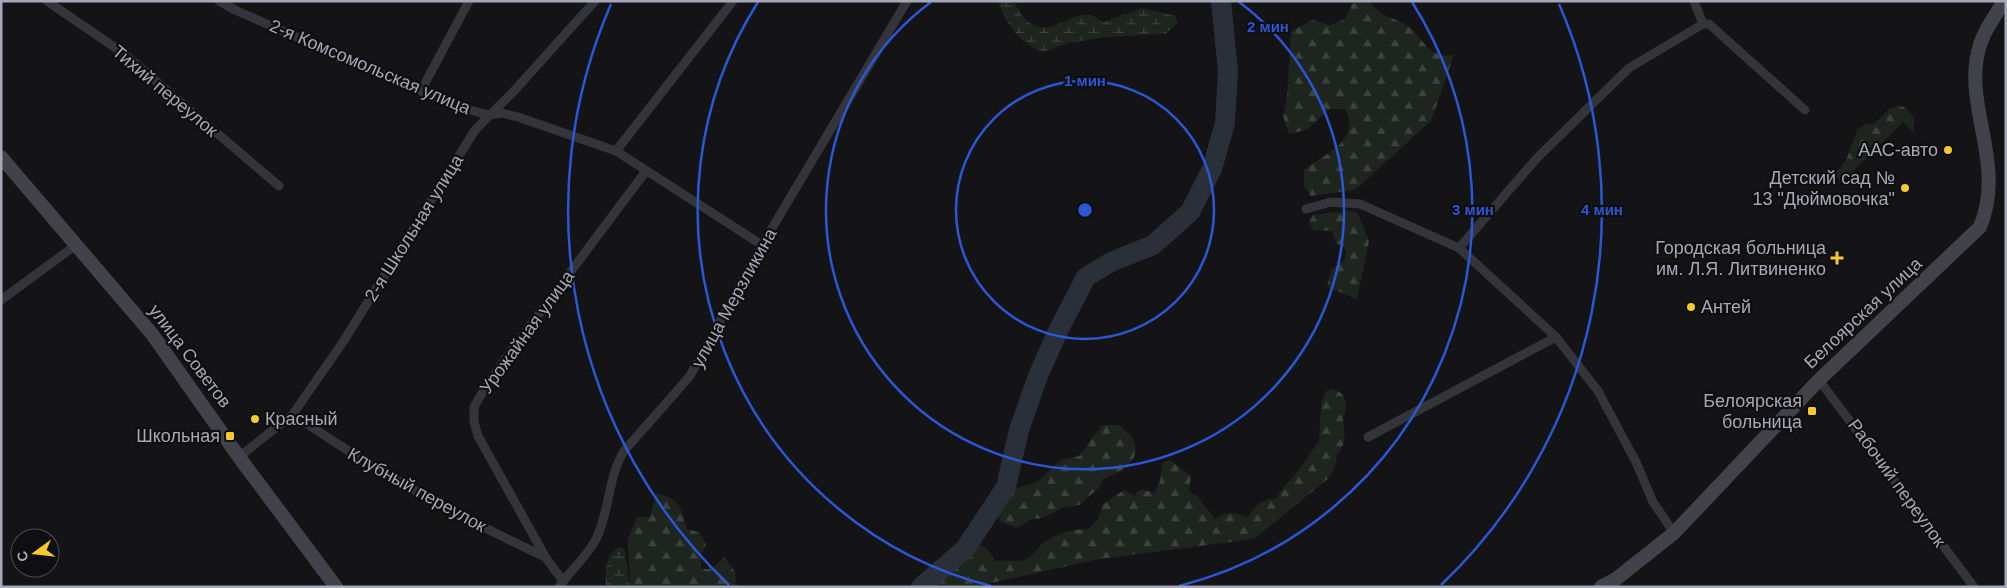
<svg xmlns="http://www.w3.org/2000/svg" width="2007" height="588" viewBox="0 0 2007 588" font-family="Arial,sans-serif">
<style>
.forest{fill:url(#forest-firs)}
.wetland{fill:url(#wetland-marsh)}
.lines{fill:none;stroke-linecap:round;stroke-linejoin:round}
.river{stroke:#293039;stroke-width:20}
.street{stroke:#34353a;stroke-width:9}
.secondary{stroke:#42434a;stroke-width:14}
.ring{fill:none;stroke:#2b57d5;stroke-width:2.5}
.poi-dot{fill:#f6ca2b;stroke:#0f0e10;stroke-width:2}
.labels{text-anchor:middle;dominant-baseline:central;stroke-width:4.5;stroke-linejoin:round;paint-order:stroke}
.street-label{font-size:18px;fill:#a5a8b6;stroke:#0f0e10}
.poi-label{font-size:18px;fill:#a5a8b6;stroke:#0f0e10;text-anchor:end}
.centre{fill:#2b57d5;stroke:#0f0e10;stroke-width:2.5}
.ring-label{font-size:15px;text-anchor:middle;font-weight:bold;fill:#2b57d5;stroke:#0f0e10;stroke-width:4.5;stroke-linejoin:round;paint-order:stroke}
</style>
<defs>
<pattern id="forest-firs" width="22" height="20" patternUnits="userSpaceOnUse" patternTransform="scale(1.25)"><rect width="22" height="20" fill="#1e251f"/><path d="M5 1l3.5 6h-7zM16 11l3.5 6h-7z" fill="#3c423d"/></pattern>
<pattern id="wetland-marsh" width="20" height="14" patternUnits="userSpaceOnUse" patternTransform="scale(1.25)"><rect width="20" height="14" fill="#1e251f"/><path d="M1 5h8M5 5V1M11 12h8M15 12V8" fill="none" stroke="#3c423d"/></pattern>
</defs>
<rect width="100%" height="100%" fill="#141315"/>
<!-- forest -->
<g class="forest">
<path d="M1354,1H1369C1374,6 1378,12 1384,15C1392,19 1402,21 1409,27C1426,40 1426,58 1454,55L1431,121L1355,190L1311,196L1304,186V170C1326,153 1361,141 1345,109H1330L1306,130L1289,134L1283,116L1287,98L1291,32L1312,20L1330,25L1345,19Z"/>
<polygon points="1899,106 1904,107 1914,117 1914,133 1903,122 1841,183 1835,175 1847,158 1857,130 1865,124 1875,123 1889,109"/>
<polygon points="1346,211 1357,212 1369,241 1357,299 1327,287 1331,270 1344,260 1346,251 1342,245 1336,244 1332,231 1313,230 1309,222 1313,215"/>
<path d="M1333,389C1346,392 1349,406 1343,417C1344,434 1348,443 1336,456L1337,461L1330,477L1254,539L1099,559L973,587H935L938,578L963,565L978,546L986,547L995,561C1004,560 1018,562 1023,560C1031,558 1036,551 1041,545C1055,533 1071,529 1089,529L1098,519L1103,504L1124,490L1134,495L1141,489L1154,493L1160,481L1162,463L1170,460L1191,476L1189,491L1197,496L1215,519C1227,511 1235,512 1248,517C1256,504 1262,500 1277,498C1282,487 1290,481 1297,472C1305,462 1310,452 1319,442L1321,403L1326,391Z"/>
<path d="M1102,425H1119C1123,429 1131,434 1133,439C1143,462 1120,473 1103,479L1100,487L1079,505L1062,508L1043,518L1032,519L1016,528L1000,522L998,511L1012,489L1036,483L1061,460L1079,456Z"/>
<path d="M656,494C680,497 681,508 687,529L699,532L706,544L701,556V569H712L724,557L735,572L737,587H630L628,539L637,517H650Z"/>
</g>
<!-- wetland -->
<g class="wetland">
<path d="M998,1H1015C1017,10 1023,18 1030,23C1053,38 1067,12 1089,15C1094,16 1099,19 1103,22L1142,8L1176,16L1177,24L1165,34L1106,37L1068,43L1043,52C1019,43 1007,25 998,1Z"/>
<path d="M622,547L625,551L630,587H606C605,573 605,550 622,547Z"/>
</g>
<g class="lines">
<!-- river -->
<polyline class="river" points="921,587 965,549 1006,487 1019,430 1038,376 1058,331 1086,277 1111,262 1153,245 1190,212 1212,169 1225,123 1228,71 1221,1"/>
<!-- street -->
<g class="street">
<polyline points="47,1 123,53 279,186"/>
<polyline points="219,1 235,10 455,106 489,115 502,113 518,117 616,151 762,245"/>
<polyline points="1703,24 1709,24 1805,110"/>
<polyline points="422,89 469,1"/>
<polyline points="616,151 733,1"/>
<polyline points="1306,209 1331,202 1360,204 1459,248 1556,337 1598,391 1636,462 1653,502 1674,533"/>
<polyline points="1459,248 1537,158 1629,68 1703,24 1694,1"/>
<polyline points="1,300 76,245"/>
<polyline points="1819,380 1974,587"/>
<path d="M293,414C373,470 457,516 545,557"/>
<polyline points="1368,437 1556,337"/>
<polyline points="239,457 293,414 343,342 475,130 514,91 595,1"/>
<polyline points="563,581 546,558 478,436 474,422 474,407 482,393 503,362 646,171"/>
<path d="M559,587C570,570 589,555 597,537C610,509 608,477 624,451L690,376L762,245L907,1"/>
</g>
<!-- secondary -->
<g class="secondary">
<polyline points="1,157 152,334 239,457 336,587"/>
<path d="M1601,587L1616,579L1674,533L1819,380L1980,227C2007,162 1961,104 1980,45C1984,30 1996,15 2004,1"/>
</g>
</g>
<!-- distance rings -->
<g class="ring">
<circle cx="1085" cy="210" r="129"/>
<path d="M1239 2A259 259 0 1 1 931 2"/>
<path d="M991 586A388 388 0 0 1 758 2M1412 2A388 388 0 0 1 1179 586"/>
<path d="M729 585A517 517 0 0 1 611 4M1559 4A517 517 0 0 1 1441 585"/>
</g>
<!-- markers -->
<g class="poi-dot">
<circle cx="1948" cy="150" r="5"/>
<circle cx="1905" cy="188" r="5"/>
<path d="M1834.5 250.5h5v5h5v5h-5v5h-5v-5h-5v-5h5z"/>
<circle cx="1691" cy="307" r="5"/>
<rect x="1807" y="406" width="10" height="10" rx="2.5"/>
<circle cx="255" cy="419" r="5"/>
<rect x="225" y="431" width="10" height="10" rx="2.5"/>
</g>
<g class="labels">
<!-- street labels -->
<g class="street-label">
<text transform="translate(370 67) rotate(23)">2-я Комсомольская улица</text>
<text transform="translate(165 91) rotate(40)">Тихий переулок</text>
<text transform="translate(414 228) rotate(-58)">2-я Школьная улица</text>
<text transform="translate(734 298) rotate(-61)">улица Мерзликина</text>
<text transform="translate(1863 313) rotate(-43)">Белоярская улица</text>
<text transform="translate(527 332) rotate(-54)">Урожайная улица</text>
<text transform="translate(190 356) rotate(53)">улица Советов</text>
<text transform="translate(1897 483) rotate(54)">Рабочий переулок</text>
<text transform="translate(417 490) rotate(29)">Клубный переулок</text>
</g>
<!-- poi labels -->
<g class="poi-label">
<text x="1938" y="150">ААС-авто</text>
<text x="1895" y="178">Детский сад №<tspan x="1895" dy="21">13 "Дюймовочка"</tspan></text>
<text x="1826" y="248">Городская больница<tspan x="1826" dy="21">им. Л.Я. Литвиненко</tspan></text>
<text x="1701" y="307" text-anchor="start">Антей</text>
<text x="1802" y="401">Белоярская<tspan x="1802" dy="21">больница</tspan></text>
<text x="265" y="419" text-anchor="start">Красный</text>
<text x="220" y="436">Школьная</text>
</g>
</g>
<circle cx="1085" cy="210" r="8" class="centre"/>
<g class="ring-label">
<text x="1268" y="32">2 мин</text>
<text x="1085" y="86">1 мин</text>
<text x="1473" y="215">3 мин</text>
<text x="1602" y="215">4 мин</text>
</g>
<!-- border -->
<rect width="2007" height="588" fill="none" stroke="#a5a8b6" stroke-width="5"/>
<!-- north arrow -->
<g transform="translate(35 553) rotate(255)"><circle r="24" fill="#0f0e10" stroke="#4b4c52"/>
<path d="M0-4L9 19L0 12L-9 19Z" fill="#f6ca2b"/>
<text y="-8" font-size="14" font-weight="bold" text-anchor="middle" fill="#a5a8b6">С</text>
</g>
</svg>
